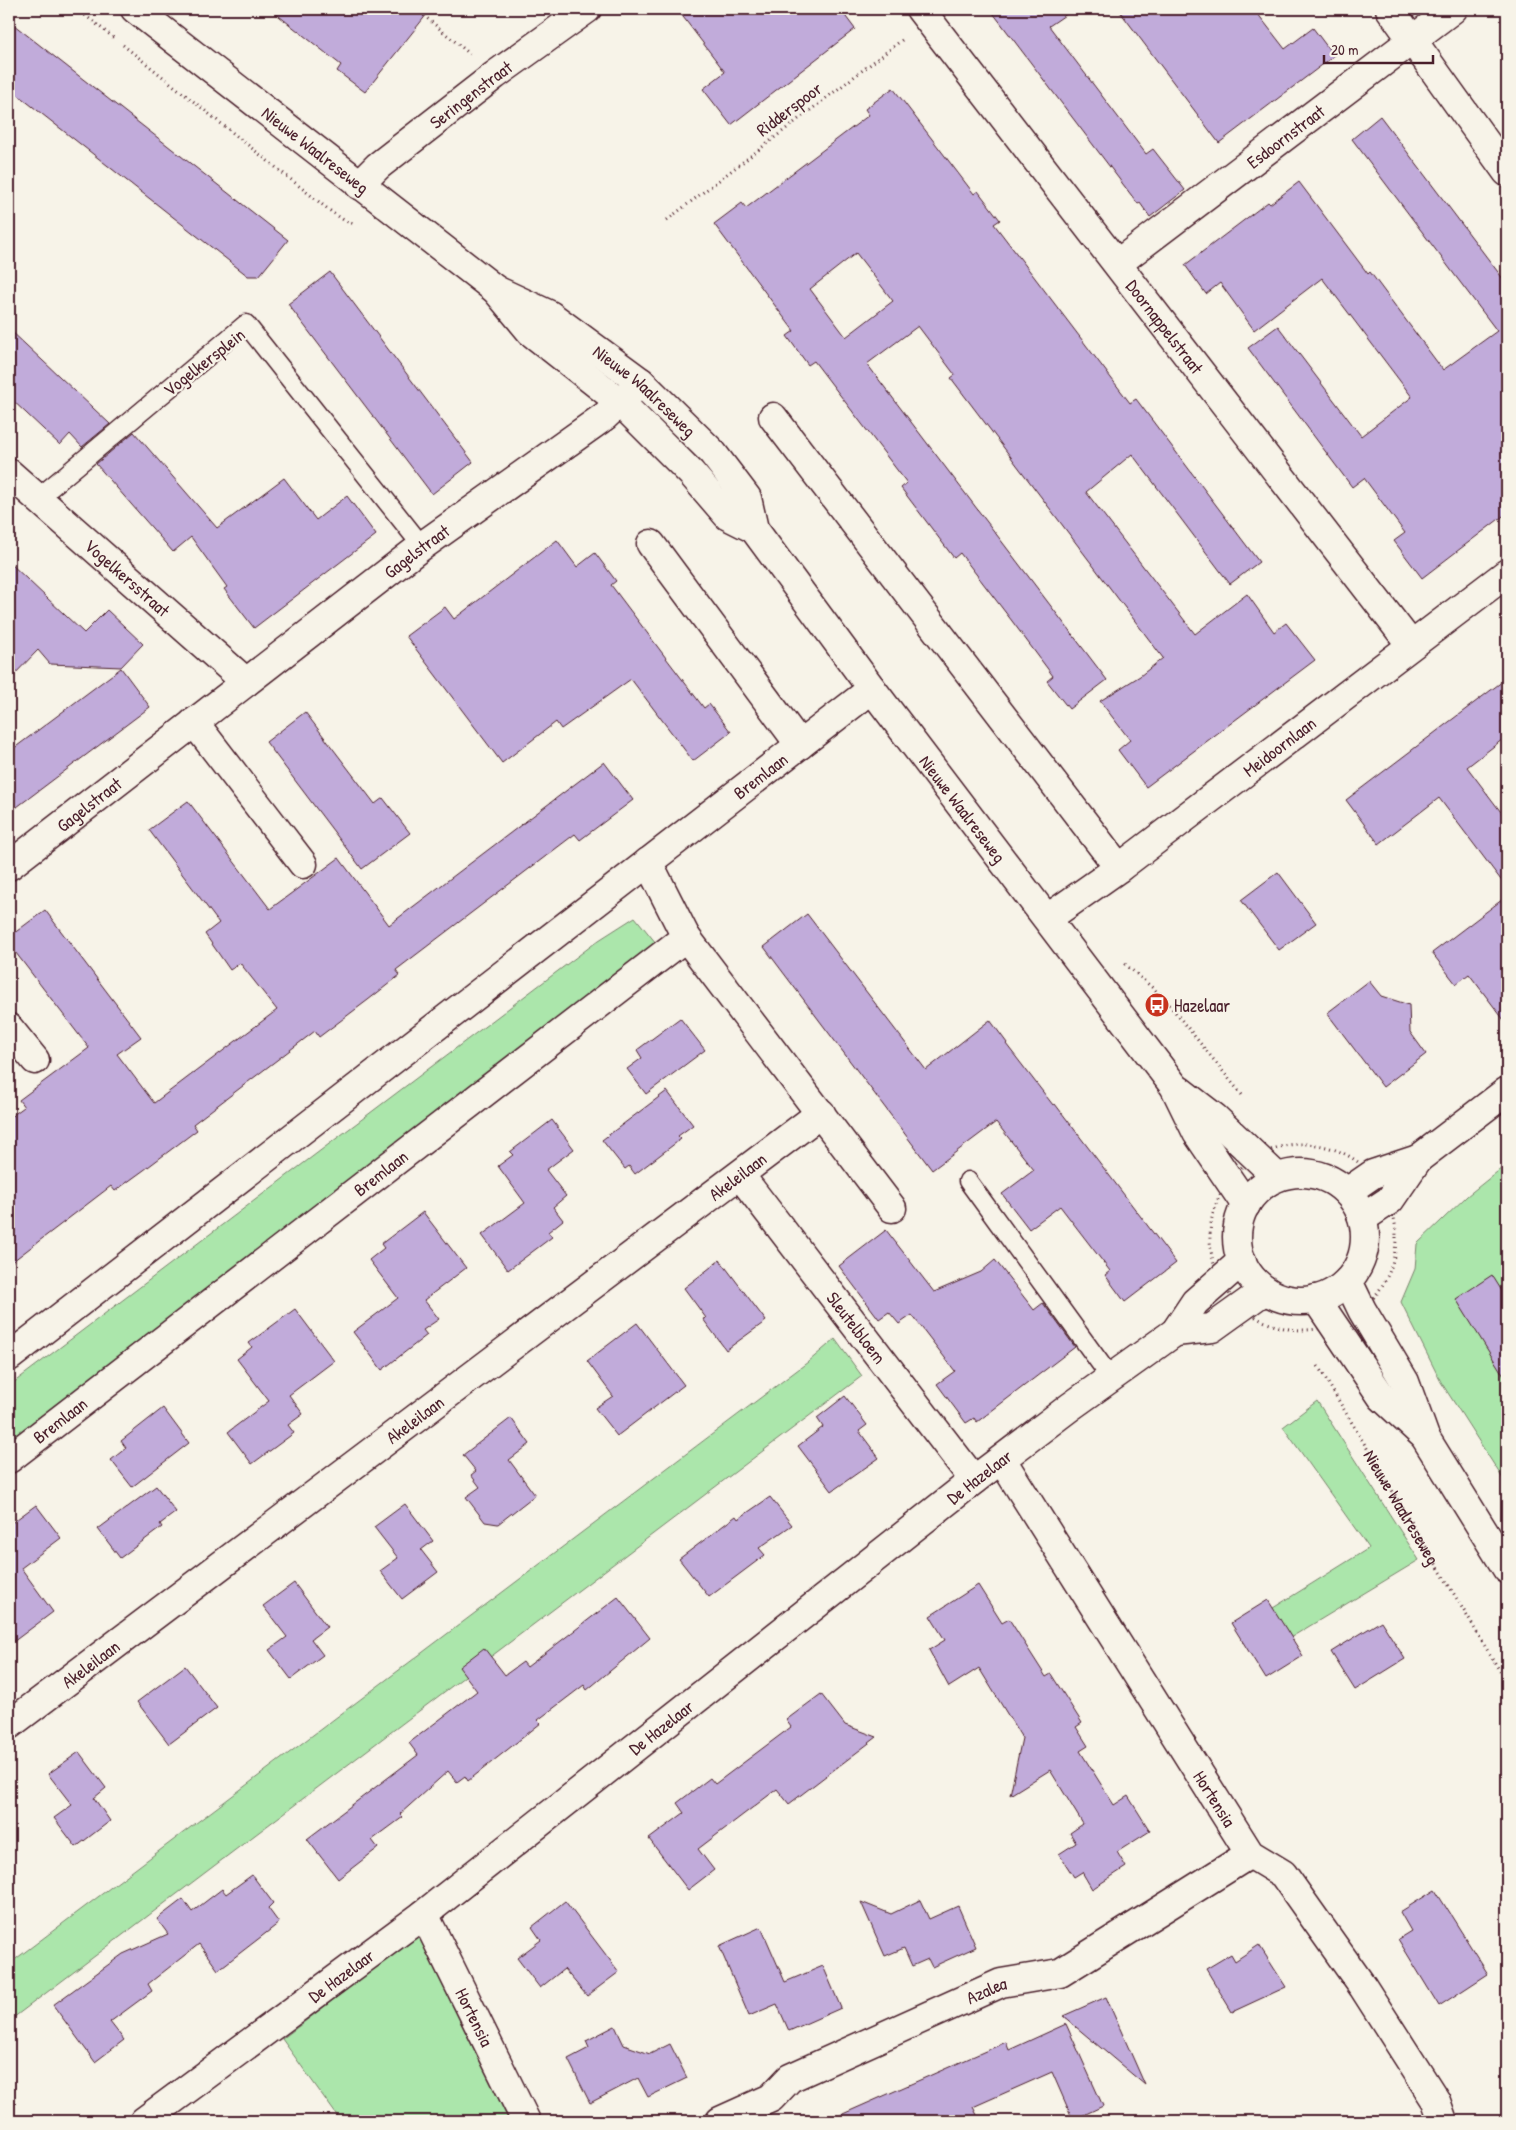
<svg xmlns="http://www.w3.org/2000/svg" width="1516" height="2130" viewBox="0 0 1516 2130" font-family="'Patrick Hand',sans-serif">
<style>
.green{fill:#abe6ab;stroke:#7a826b}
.building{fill:#c1abda;stroke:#4a1f2b;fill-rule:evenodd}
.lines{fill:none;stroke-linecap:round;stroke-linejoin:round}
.service-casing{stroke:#4a1f2b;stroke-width:21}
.minor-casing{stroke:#4a1f2b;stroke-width:31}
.tertiary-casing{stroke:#4a1f2b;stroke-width:31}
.path{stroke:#4a1f2b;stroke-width:3;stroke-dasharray:1 4;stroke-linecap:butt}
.service{stroke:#f7f3e8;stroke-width:18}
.minor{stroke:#f7f3e8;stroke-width:28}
.tertiary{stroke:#f7f3e8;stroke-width:28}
.labels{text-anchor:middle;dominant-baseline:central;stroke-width:4.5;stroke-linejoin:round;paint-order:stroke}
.street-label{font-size:18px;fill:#4a1f2b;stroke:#f7f3e8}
.poi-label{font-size:18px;fill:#4a1f2b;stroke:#f7f3e8;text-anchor:start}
</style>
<rect width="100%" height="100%" fill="#f7f3e8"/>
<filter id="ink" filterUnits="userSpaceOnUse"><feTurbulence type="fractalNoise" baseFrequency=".02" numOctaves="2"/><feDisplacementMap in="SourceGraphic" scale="10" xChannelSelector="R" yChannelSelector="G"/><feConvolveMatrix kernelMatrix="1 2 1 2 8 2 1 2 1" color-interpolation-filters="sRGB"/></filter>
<g filter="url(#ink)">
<!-- green -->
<g class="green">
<polygon points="635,917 656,943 619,976 9,1440 9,1386 599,940"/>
<polygon points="1507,1164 1507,1485 1441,1382 1401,1302 1415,1269 1417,1244 1467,1196"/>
<polygon points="835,1339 862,1376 9,2021 9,1964 808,1362"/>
<polygon points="1317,1401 1419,1560 1275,1647 1257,1618 1369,1548 1283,1427"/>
<polygon points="418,1935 509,2121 341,2121 282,2039"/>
</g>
<!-- building -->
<g class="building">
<polygon points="270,9 431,9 365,92 337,71 341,65"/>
<polygon points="677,9 840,9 855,29 731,125 703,89 725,72"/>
<polygon points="990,9 1074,9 1049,26 1146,154 1153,149 1185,190 1150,217 1140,203 1138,204"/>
<polygon points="1118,9 1254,9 1285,49 1313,28 1334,56 1219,143"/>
<polygon points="9,21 288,240 259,276 248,276 9,88"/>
<path d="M893,88L974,194L978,191L1000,220L994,224L1130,403L1136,399L1259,562L1230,584L1132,454L1086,492L1195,634L1247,594L1274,632L1286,623L1315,660L1146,787L1118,750L1130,740L1100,701L1140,676L1163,658L951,378L955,375L918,326L867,364L1107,680L1069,709L1047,681L1053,676L1012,621L960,553L954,558L901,488L907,483L814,361L808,365L787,336L794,331L714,224L742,203L746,208L815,156L869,115L865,109ZM856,253L893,301L846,337L810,289Z"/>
<polygon points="1380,116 1507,284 1507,513 1422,578 1394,541 1405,533 1364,478 1352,487 1248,348 1278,326 1361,436 1412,397 1341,303 1322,278 1254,330 1220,283 1206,294 1185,265 1268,202 1270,204 1299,182 1368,274 1370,272 1443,370 1497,331 1352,139"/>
<polygon points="330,272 473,462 432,494 288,304"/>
<polygon points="9,329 110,424 82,447 70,434 60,445 9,397"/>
<polygon points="134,432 217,528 284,478 316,520 347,496 376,535 254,628 224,589 227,587 191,537 173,552 96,464"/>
<polygon points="557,540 577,567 595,553 616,581 611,585 663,654 704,708 709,704 731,732 693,761 631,679 561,729 556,722 502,763 406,636 445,607 454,619"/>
<polygon points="9,562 84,633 107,610 143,644 121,667 50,664 38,650 9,680"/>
<polygon points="121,668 150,707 9,813 9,752"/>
<polygon points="1507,678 1507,736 1467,767 1507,820 1507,888 1439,798 1379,844 1346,800"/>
<polygon points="305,712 375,804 383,798 410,833 362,869 266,742"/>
<polygon points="604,762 633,800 580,840 575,834 396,970 400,975 368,1000 319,1037 315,1031 193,1124 197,1130 144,1170 115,1191 111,1186 9,1264 9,1118 24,1107 19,1100 89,1048 9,944 9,937 45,910 141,1037 117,1054 154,1103 277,1010 240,963 230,970 205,934 219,923 149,830 188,801 270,909 339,858 389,925"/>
<polygon points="1278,872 1316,923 1279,950 1241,900"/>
<polygon points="1507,896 1507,1024 1469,974 1456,984 1432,953"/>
<polygon points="807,914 926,1070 990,1020 1007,1043 1006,1044 1053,1105 1055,1104 1176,1263 1125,1302 1105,1275 1110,1271 1060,1206 1029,1229 1002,1194 1034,1170 996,1122 932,1170 764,947"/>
<polygon points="1369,981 1381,996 1409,1005 1410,1032 1426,1054 1383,1087 1327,1013"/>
<polygon points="680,1018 705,1050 646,1094 627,1069 642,1058 637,1050"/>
<polygon points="667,1091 693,1125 678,1136 681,1139 635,1174 629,1166 625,1169 602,1140"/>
<polygon points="552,1120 574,1149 546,1170 566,1196 553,1207 563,1220 548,1232 552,1237 508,1270 482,1235 525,1203 498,1166 513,1155 510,1152"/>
<polygon points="423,1212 466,1268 424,1300 439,1319 423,1330 427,1335 382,1370 353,1332 398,1298 369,1260 384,1248 381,1244"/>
<polygon points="886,1230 934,1292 981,1272 995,1260 1034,1310 1043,1303 1075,1347 977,1422 974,1418 966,1423 937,1384 955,1371 912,1315 899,1324 889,1312 879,1319 839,1266"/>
<polygon points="720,1260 766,1321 726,1350 703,1319 706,1318 684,1288"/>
<polygon points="1492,1275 1507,1299 1507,1381 1456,1299"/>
<polygon points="295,1309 334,1361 289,1395 303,1414 288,1425 294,1433 252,1464 228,1432 269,1401 237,1359 252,1347 249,1343"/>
<polygon points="637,1323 684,1385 617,1436 595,1408 613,1396 587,1361"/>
<polygon points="845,1396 867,1425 859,1431 879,1458 832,1491 798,1446 823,1427 817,1418"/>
<polygon points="163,1408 189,1443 132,1487 111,1460 126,1448 121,1441"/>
<polygon points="511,1418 530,1444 509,1460 535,1495 498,1524 485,1522 466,1497 480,1487 471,1475 476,1471 463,1455"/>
<polygon points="156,1486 176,1512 160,1524 162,1527 120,1558 98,1529"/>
<polygon points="770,1497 792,1525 759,1548 765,1555 709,1597 679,1559 736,1516 738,1519"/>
<polygon points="405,1504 433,1541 421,1550 438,1572 402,1599 380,1571 398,1558 374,1527"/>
<polygon points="36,1505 61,1538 21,1568 53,1612 9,1645 9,1525"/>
<polygon points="294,1583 327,1627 311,1639 323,1655 291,1679 269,1650 287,1637 263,1606"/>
<polygon points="978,1585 1002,1623 1009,1619 1046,1677 1051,1674 1082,1723 1076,1727 1088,1746 1080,1751 1114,1805 1128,1796 1150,1831 1117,1852 1126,1867 1092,1889 1082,1872 1074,1877 1059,1854 1076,1843 1070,1833 1083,1824 1050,1770 1010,1795 1022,1738 979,1668 949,1687 929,1650 945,1640 930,1616"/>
<polygon points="618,1597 650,1638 587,1690 584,1685 538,1720 541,1723 468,1781 465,1776 457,1782 448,1771 400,1814 403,1817 372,1840 378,1848 338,1879 307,1839 418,1755 409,1743 477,1691 459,1667 484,1648 505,1675 523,1662 527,1667"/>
<polygon points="1268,1600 1303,1656 1266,1679 1231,1623"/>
<polygon points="1381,1621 1405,1659 1355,1690 1331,1652"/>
<polygon points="185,1666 217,1708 169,1744 137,1702"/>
<polygon points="821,1694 845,1725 877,1737 789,1804 777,1789 698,1849 714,1870 688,1890 649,1839 684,1813 677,1803 710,1778 715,1784 791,1727 786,1720"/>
<polygon points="79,1752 106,1788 94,1798 110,1821 76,1847 54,1818 72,1805 48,1774"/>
<polygon points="252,1875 273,1903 268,1908 279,1923 218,1970 199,1944 148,1984 152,1991 110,2022 124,2040 95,2062 53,2005 123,1954 168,1934 157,1919 183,1899 192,1912 222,1889 226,1894"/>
<polygon points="1435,1890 1488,1974 1439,2006 1398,1939 1411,1931 1400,1912"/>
<polygon points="920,1900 929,1919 958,1906 976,1947 932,1967 928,1959 912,1966 904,1948 885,1956 861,1902 891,1914"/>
<polygon points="565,1901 619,1972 587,1996 564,1969 540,1988 517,1958 541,1940 532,1927"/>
<polygon points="761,1927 785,1982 823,1966 841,2008 789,2031 777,2004 749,2016 719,1946"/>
<polygon points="1259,1945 1286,1987 1232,2012 1206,1969 1231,1954 1235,1961"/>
<polygon points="1106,1997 1145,2085 1063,2016"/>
<polygon points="1066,2024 1103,2106 1073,2120 1052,2072 973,2107 980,2121 827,2121 1006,2042 1009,2050"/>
<polygon points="615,2026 624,2045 650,2054 670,2044 687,2078 648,2097 638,2078 590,2103 568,2059 589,2048 586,2041"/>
</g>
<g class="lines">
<defs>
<g id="service">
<polyline points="37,499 246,324 422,546"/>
<polyline points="968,1181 1111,1378"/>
</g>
<g id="minor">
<path id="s2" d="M920,9L1411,645"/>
<polyline points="1390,9 1507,172"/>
<path id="s3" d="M359,185L378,166L495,75L587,9"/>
<path id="s4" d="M1118,263L1453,9"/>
<polyline points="773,417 1119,868"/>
<path id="s5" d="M9,473L246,682"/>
<polyline points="651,544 800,745"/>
<polyline points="194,722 303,864"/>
<path id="s6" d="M9,866L422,546L605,416L641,382"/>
<path id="s7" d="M1048,918L1119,868L1507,573"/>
<polyline points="686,937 892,1208"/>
<polyline points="9,1028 35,1060"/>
<path id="s8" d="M740,1175L974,1480"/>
<polyline points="1347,1192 1373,1174 1418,1159"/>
<polyline points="1363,1218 1390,1200 1418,1159 1507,1091"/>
<polyline points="1175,1332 1212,1328 1265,1290"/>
<path id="s9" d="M9,1357L872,689"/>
<path id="s10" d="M9,1459L686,937L648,862"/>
<path id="s11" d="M1002,1460L1250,1854L1283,1874L1363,1987L1436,2101L1443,2121"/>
<path id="s12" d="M9,1725L821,1113"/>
<path id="s13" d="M424,1914L526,2121"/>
<path id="s14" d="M144,2121L424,1914L974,1480L1070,1407L1175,1332L1195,1302L1242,1261"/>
<path id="s15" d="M720,2121L771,2098L790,2078L1001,1983L1060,1973L1250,1854"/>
</g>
<g id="tertiary">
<path id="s16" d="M135,9L496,290L531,332L621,403L691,473L728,516L754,529"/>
<path id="s17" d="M496,290L550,315L641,382L712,452L747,498L754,529L872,689L1174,1086L1197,1133L1246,1205"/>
<polyline points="1179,1090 1214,1117 1277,1177"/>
<circle cx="1301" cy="1237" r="64"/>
<polyline points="1348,1281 1362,1310 1405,1382 1425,1437 1507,1569"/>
<polyline points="1316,1299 1382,1397 1421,1433"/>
</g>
</defs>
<!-- service casing -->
<use href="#service" class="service-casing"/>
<!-- minor casing -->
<use href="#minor" class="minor-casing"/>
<!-- tertiary casing -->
<use href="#tertiary" class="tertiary-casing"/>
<!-- path -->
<g class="path">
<polyline points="77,9 114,38"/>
<polyline points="416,9 470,54"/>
<polyline points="123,45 329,210 345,221 355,224"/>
<polyline points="667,220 902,40"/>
<polyline points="1125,964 1163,997 1242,1095"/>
<circle cx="1303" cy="1237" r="93"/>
<path id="s1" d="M1318,1366L1507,1683"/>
</g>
<!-- service -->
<use href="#service" class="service"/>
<!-- minor -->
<use href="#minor" class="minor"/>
<!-- tertiary -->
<use href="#tertiary" class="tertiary"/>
</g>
</g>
<!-- icons -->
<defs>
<symbol id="bus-disc" viewBox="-11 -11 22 22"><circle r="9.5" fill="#c8321e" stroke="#f7f3e8"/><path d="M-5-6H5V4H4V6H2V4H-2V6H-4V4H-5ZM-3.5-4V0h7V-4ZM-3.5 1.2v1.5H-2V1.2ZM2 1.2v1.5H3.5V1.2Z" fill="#fff"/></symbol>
</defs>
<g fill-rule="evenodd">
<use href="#bus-disc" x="1143" y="991" width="28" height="28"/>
</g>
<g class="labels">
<!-- street labels -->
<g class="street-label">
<text stroke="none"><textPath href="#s3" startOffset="144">Seringenstraat</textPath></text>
<text transform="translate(789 109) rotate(-37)">Ridderspoor</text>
<text stroke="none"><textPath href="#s4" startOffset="210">Esdoornstraat</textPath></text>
<text stroke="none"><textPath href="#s16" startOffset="229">Nieuwe Waalreseweg</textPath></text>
<text stroke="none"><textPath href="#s2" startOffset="401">Doornappelstraat</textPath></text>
<text transform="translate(204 362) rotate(-38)">Vogelkersplein</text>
<text stroke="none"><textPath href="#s17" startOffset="181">Nieuwe Waalreseweg</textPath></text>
<text stroke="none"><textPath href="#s6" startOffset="515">Gagelstraat</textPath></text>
<text stroke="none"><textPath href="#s5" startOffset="158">Vogelkersstraat</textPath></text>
<text stroke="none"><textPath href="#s7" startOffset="288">Meidoornlaan</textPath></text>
<text stroke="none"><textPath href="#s9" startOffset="950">Bremlaan</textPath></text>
<text stroke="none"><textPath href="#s6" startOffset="101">Gagelstraat</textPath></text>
<text stroke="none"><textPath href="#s17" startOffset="711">Nieuwe Waalreseweg</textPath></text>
<text stroke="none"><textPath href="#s10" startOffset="469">Bremlaan</textPath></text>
<text stroke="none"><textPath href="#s12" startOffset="912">Akeleilaan</textPath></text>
<text stroke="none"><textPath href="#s8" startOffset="192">Sleutelbloem</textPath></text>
<text stroke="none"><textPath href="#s12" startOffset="508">Akeleilaan</textPath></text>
<text stroke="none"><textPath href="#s10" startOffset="64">Bremlaan</textPath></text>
<text stroke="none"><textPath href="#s14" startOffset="1055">De Hazelaar</textPath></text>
<text stroke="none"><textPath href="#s1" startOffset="164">Nieuwe Waalreseweg</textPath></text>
<text stroke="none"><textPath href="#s12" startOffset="102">Akeleilaan</textPath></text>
<text stroke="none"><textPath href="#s14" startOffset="650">De Hazelaar</textPath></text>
<text stroke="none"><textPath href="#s11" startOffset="400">Hortensia</textPath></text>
<text stroke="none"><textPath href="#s14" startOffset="245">De Hazelaar</textPath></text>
<text stroke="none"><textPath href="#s15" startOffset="299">Azalea</textPath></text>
<text stroke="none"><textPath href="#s13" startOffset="115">Hortensia</textPath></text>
</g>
<!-- poi labels -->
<g class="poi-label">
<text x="1174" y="1005">Hazelaar</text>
</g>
</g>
<!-- margin -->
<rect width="1516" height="2130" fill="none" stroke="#f7f3e8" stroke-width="30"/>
<rect x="15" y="15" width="1486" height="2100" fill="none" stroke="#4a1f2b" stroke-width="2" filter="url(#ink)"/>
<!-- scale -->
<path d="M1324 55v8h109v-8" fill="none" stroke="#4a1f2b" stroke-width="2.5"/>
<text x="1331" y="55" font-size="15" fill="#4a1f2b" stroke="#f7f3e8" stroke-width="4" paint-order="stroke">20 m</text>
</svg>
